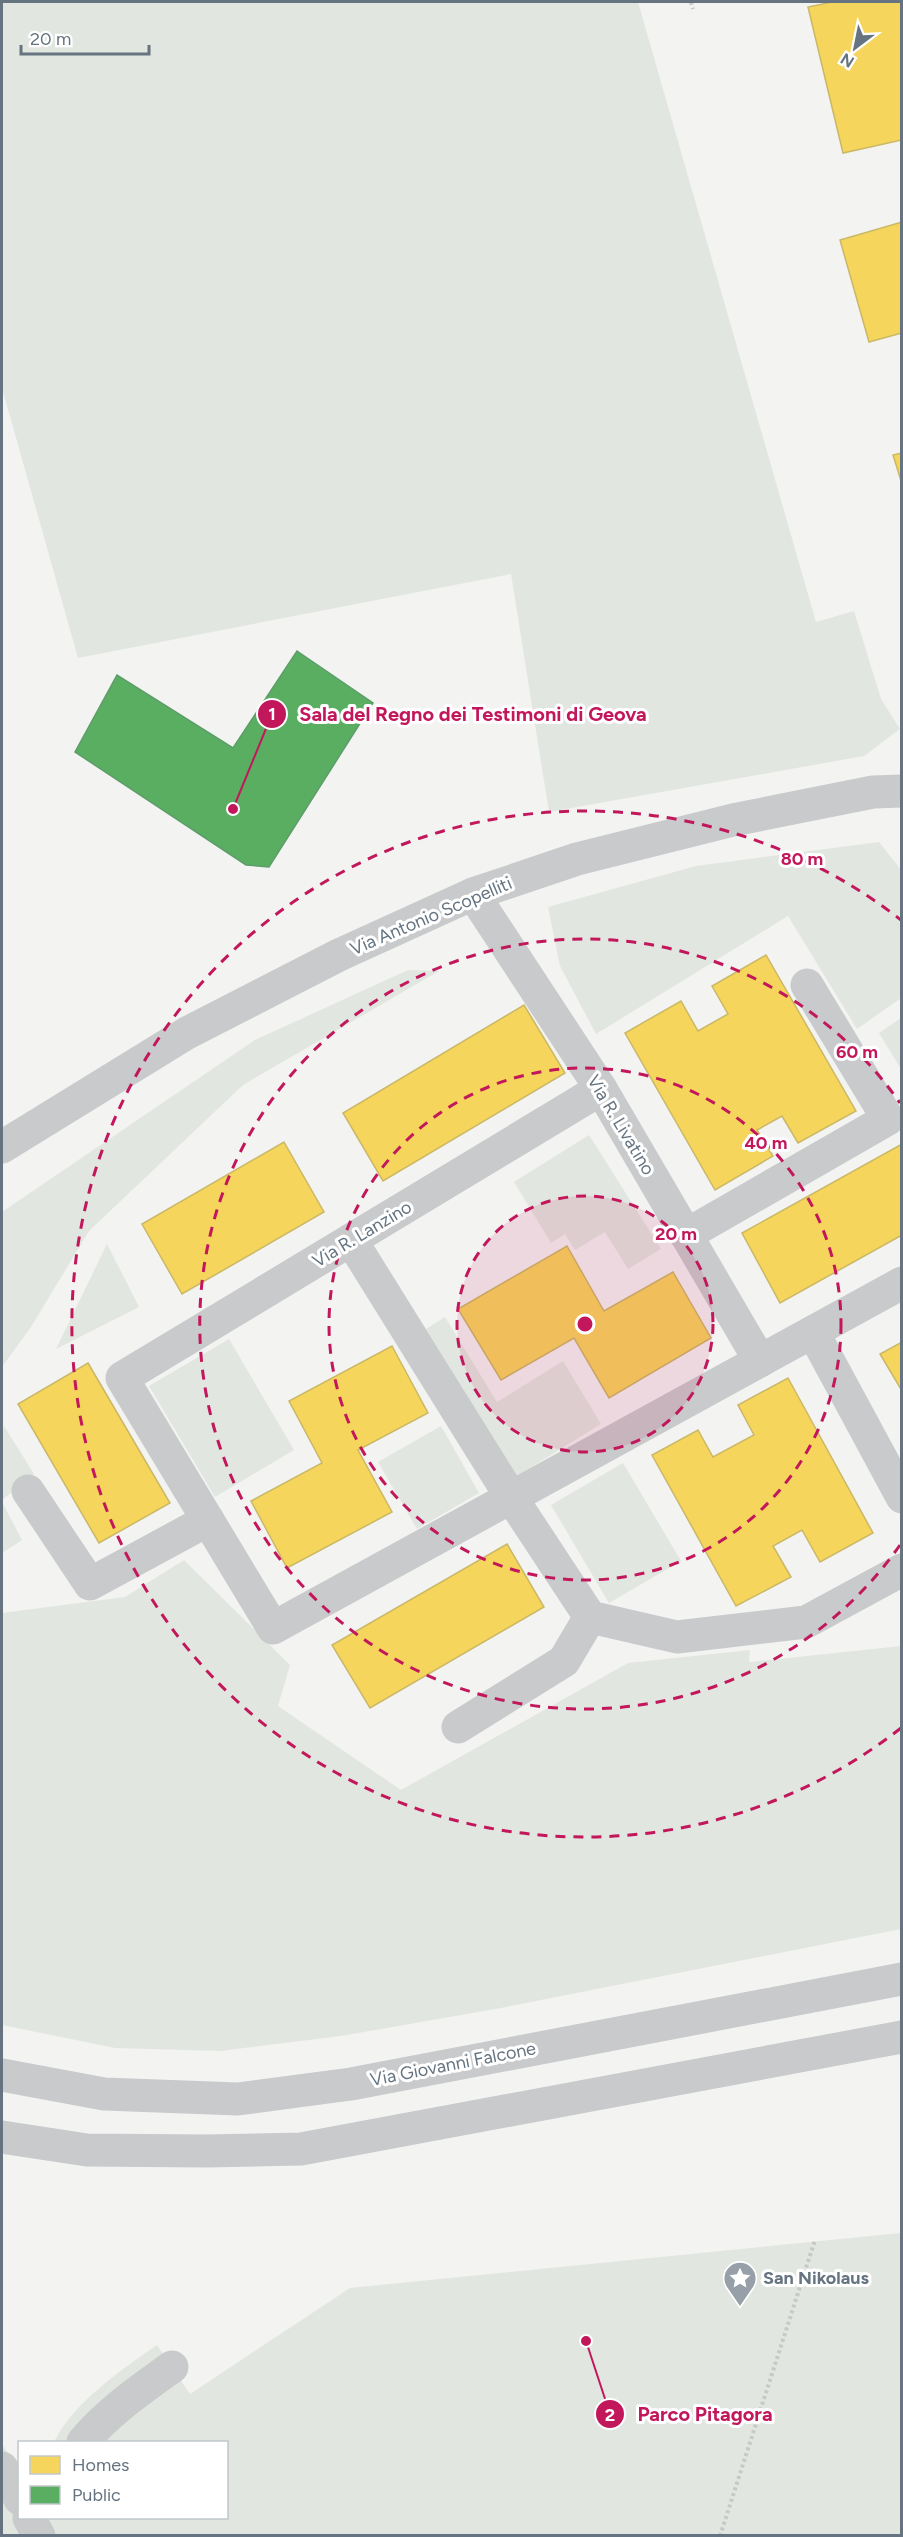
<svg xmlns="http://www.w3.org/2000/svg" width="903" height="2537" viewBox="0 0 903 2537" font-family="Figtree,sans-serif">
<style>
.green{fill:#e2e6e0}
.homes{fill:#f6d55c;stroke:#cab867;stroke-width:1.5}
.public{fill:#5aae61;stroke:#5d9d6a;stroke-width:1.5}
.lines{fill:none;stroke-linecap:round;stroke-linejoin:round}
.path{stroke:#c7c8c8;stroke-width:4;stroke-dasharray:3 3;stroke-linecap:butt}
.minor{stroke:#c8cacb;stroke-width:33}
.ring{fill:none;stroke:#c2185b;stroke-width:3;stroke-dasharray:10 8}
.labels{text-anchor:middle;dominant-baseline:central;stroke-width:6;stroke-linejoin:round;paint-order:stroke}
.street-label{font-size:18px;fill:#657480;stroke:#fff}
.poi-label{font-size:18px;font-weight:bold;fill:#657480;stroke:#fff;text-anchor:start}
.centre{fill:#c2185b;stroke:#fff;stroke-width:3}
.ring-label{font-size:18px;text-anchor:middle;font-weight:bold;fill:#c2185b;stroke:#fff;stroke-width:6;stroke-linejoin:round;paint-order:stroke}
.leader{fill:none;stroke:#c2185b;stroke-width:2}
.callout-dot{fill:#c2185b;stroke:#fff;stroke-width:2}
.mark-label{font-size:18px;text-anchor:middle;font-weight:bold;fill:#fff}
.callout-label{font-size:20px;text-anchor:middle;font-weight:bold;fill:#c2185b;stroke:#fff;stroke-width:6;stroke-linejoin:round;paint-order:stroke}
</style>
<rect width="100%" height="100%" fill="#f3f3f2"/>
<!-- green -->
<g class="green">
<polygon points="2,2 638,2 816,622 854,611 881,699 900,729 864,756 549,812 511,574 78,658 2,388"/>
<polygon points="879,842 901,870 901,998 857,1029 788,916 596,1034 560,966 548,907 696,866"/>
<polygon points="408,970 439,971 243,1085 89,1231 31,1327 2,1367 2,1212 255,1040"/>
<polygon points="901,1018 901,1069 879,1033"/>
<polygon points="589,1135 661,1249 628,1269 605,1232 575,1250 565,1234 551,1243 514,1182"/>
<polygon points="107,1244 139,1307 56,1349"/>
<polygon points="445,1317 497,1402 563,1361 601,1424 517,1476 426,1329"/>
<polygon points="229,1339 294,1450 215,1497 149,1386"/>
<polygon points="4,1426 34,1474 2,1500 2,1437"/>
<polygon points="441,1426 479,1493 417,1529 378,1462"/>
<polygon points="623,1463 681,1561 609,1603 551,1505"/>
<polygon points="2,1502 22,1540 2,1553"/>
<polygon points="184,1560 290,1665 278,1706 401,1790 628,1663 750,1650 749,1662 901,1646 901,1929 501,2008 341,2036 220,2051 115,2048 2,2025 2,1613 125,1597"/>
<path d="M901,2233V2535H2V2444L19,2472L20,2518H226V2442H54C73,2403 122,2369 157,2345L190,2394L350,2288Z"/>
</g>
<!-- homes -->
<g class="homes">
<polygon points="832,2 902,2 902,140 843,153 808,7"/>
<polygon points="902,222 902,333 869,342 840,240"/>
<polygon points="902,453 902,484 893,455"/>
<polygon points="766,955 856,1111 798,1143 782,1116 757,1130 773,1156 715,1190 625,1033 681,1001 698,1031 728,1014 712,986"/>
<polygon points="524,1005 565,1073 383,1181 343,1113"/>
<polygon points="284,1142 324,1212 182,1294 142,1224"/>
<polygon points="902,1144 902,1235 780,1303 742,1233"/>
<polygon points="567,1246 604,1311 673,1272 711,1338 609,1398 574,1338 501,1380 458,1309"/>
<polygon points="902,1342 902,1391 880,1354"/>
<polygon points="392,1346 428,1413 358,1450 392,1512 287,1568 251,1501 322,1463 289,1401"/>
<polygon points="88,1363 170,1503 99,1543 18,1404"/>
<polygon points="788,1378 873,1533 820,1562 802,1530 773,1546 791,1577 736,1606 652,1455 698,1430 713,1457 754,1435 738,1405"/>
<polygon points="507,1544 544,1607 370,1708 332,1645"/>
</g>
<!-- public -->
<polygon class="public" points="297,651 373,703 269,867 246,865 75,752 117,675 233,748"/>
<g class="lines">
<!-- path -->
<g class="path">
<polyline points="691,2 693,9"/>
<polyline points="720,2536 815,2240"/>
</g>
<!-- minor -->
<g class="minor">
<polyline points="473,894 601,1089 760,1361"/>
<polyline points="601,1089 122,1378 273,1628 902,1283"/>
<polyline points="2,1147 187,1033 339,955 473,894 577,859 733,820 873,792 902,791"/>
<polyline points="686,1235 888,1119 807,985"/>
<polyline points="351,1240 511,1497 590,1617 677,1637 806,1622 902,1570"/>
<polyline points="813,1332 902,1497"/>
<polyline points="28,1491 90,1584 208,1520"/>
<polyline points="458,1727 564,1661 590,1617"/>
<polyline points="2,2075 104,2094 238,2099 351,2084 902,1979"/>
<polyline points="2,2137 87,2150 206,2151 301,2149 902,2037"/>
<path d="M83,2442C108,2412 140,2390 172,2367"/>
<polyline points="2,2468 20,2499"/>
<polyline points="29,2518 39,2536"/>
</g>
</g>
<!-- distance rings -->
<circle cx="585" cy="1324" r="128" fill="#c2185b" fill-opacity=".12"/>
<g class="ring">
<circle cx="585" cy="1324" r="128"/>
<circle cx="585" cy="1324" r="256"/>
<path d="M900 1545A385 385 0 1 1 900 1103"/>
<path d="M901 1728A513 513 0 1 1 901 920"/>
</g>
<!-- icons -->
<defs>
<symbol id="sight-pin" viewBox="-11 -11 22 30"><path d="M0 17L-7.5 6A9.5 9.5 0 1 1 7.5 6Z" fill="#97a0a8" stroke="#fff"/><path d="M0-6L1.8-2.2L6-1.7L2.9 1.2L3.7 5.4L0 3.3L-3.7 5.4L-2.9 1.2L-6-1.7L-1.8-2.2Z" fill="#fff"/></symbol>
</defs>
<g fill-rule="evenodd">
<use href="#sight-pin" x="721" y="2259" width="38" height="52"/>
</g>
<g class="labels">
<!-- street labels -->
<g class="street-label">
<text transform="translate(431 916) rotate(-23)">Via Antonio Scopelliti</text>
<text transform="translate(621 1125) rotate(59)">Via R. Livatino</text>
<text transform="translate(362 1234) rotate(-31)">Via R. Lanzino</text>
<text transform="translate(453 2064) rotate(-11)">Via Giovanni Falcone</text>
</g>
<!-- poi labels -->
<g class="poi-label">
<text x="763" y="2278">San Nikolaus</text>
</g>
</g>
<circle cx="585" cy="1324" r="9" class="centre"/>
<g class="ring-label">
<text x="802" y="865">80 m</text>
<text x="857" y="1058">60 m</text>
<text x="766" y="1149">40 m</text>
<text x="676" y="1240">20 m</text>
</g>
<!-- callouts -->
<path class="leader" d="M233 809L272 714M586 2341L610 2414"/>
<g class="callout-dot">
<circle cx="233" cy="809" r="6"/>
<circle cx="586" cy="2341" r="6"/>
<circle cx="272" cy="714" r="15"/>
<circle cx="610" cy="2414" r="15"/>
</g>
<g class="mark-label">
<text x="272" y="720">1</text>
<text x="610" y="2421">2</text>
</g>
<g class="callout-label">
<text x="473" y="721">Sala del Regno dei Testimoni di Geova</text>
<text x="705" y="2421">Parco Pitagora</text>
</g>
<!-- border -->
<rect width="903" height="2537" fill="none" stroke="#657480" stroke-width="6"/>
<!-- legend -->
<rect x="18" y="2441" width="210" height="78" fill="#ffffff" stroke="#c1c7cc" stroke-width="1.5"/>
<rect x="30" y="2456" width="30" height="18" fill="#f6d55c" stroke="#c1c7cc" stroke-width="1.5"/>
<text x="72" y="2471" font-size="18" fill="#657480">Homes</text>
<rect x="30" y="2486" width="30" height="18" fill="#5aae61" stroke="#c1c7cc" stroke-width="1.5"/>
<text x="72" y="2501" font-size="18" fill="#657480">Public</text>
<!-- north arrow -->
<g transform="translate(855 48) rotate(212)" stroke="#ffffff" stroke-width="4.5" paint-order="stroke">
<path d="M0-4.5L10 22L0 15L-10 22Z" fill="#657480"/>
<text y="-9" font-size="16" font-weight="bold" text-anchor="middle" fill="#657480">N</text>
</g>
<!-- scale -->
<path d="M21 45v9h128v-9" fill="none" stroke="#657480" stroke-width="3"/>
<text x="30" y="45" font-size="18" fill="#657480" stroke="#ffffff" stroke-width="4.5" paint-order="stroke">20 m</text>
</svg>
